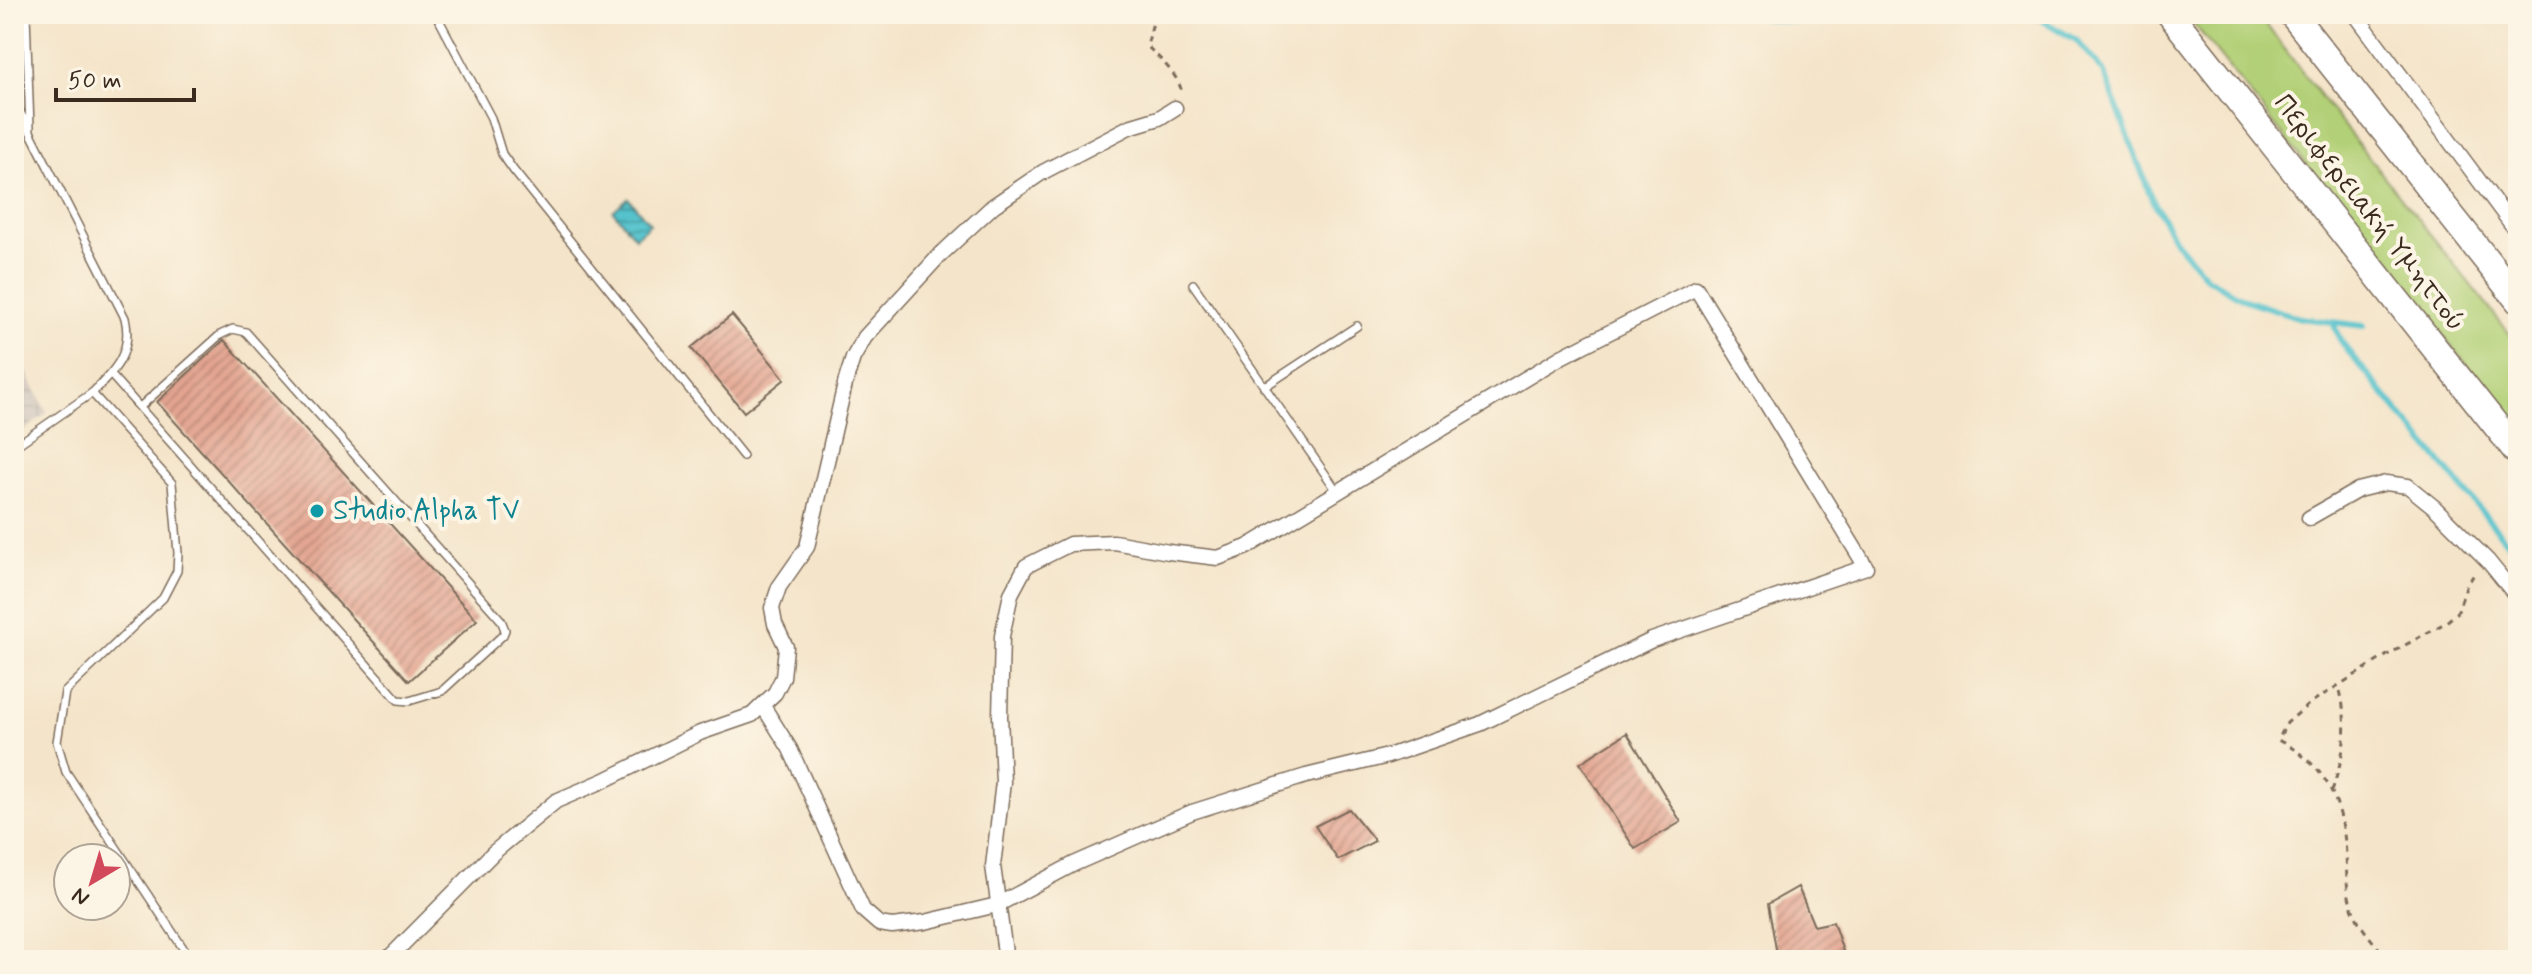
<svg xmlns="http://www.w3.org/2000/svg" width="2532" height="974" viewBox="0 0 2532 974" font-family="Mynerve,sans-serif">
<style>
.industrial{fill:url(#industrial-grid)}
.grass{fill:#b2d077;stroke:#767d4a;stroke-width:2}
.water{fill:url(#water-rules);stroke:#487675;stroke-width:2}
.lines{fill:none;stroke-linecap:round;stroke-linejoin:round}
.stream{stroke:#54c2cc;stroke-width:6}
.building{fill:url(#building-hatch)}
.service-casing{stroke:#7c6b5a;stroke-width:10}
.minor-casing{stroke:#7c6b5a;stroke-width:17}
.motorway-casing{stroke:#7c6b5a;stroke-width:29}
.path{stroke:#7c6b5a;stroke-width:3;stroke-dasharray:6 6;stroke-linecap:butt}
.service{stroke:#fff;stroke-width:7}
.minor{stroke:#fff;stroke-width:14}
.motorway{stroke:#fff;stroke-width:26}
.culture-dot{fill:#0f9aa8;stroke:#fcf5e5;stroke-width:3}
.labels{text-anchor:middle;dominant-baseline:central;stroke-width:8;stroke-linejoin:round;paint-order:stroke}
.street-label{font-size:28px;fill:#3b2a1e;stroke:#fcf5e5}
.culture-label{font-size:28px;fill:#0d838f;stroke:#fcf5e5;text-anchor:start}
</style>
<defs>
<pattern id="industrial-grid" width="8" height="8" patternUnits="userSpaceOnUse" patternTransform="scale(2)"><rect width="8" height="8" fill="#cdc2b9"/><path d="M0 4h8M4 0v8" fill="none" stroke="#b1a79f"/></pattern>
<pattern id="water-rules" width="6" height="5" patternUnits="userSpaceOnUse" patternTransform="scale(2)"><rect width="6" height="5" fill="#54c2cc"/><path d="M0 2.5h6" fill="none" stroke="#479ea5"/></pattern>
<pattern id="building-hatch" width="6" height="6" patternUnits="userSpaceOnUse" patternTransform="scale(2)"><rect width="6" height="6" fill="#e3a490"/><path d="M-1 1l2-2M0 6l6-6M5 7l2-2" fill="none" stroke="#b98675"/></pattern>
</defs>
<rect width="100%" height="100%" fill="#fcf5e5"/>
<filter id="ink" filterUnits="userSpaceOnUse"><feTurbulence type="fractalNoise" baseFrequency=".0125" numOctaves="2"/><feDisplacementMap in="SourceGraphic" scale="16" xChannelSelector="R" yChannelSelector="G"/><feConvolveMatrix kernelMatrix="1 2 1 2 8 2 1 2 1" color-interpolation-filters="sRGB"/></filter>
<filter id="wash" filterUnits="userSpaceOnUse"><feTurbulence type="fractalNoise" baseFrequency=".006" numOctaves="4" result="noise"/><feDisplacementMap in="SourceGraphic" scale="32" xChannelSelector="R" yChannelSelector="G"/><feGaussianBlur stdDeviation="1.8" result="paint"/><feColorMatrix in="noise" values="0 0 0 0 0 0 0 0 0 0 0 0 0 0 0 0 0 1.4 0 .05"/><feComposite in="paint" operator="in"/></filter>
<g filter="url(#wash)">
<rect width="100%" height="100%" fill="#f4e4c9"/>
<!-- industrial -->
<polygon class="industrial" points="14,348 47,413 14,438"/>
<!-- grass -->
<polygon class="grass" points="2186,14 2258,14 2331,110 2518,344 2518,429"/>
<!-- water -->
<polygon class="water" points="628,198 650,224 635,237 613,211"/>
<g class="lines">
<!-- stream -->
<g class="stream">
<path d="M1749,14C1781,23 1813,24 1845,14"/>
<polyline points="2031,14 2076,40 2104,72 2151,197 2176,242 2206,277 2245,300 2300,318 2364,326"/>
<polyline points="2333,322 2339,338 2347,350 2518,555"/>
</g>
</g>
<g id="blocks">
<!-- building -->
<g class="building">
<polygon points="732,315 785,379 744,412 691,348"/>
<polygon points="224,340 477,620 409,681 157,402"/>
<polygon points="1627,733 1681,822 1635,849 1580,763"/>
<polygon points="1349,809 1375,841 1338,860 1315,826"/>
<polygon points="1798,887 1814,926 1833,922 1846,960 1778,960 1768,904"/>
</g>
</g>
</g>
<g filter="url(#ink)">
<use href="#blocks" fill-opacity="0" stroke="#7c6b5a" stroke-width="2"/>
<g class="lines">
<defs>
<g id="service">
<polyline points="26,14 30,128"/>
<polyline points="436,14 491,118 502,154 514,171 743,456"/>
<path d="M14,100L125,318C133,352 115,371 92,393L172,483L178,553L177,571L163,598L65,692L57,742L66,772L191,960"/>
<polyline points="1193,284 1337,491"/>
<polyline points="111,375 398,700 409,701 442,691 503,635 505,630 501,620 246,332 233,329 220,335 140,407"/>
<polyline points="1264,387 1357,326"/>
<polyline points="14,447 92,393"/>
</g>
<g id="minor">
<polyline points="2355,14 2518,233"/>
<polyline points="2309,518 2358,490 2386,483 2408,486 2434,507 2488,561 2518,598"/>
<polyline points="763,706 790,749 863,910 879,924 892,926 925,922 997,905 1074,864 1192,812 1306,776 1388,756 1480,724 1652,640 1866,567 1696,288 1561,357 1247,547 1218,558 1169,552 1114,542 1070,544 1026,566 1011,594 1002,636 1000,716 1003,782 993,866 1006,960"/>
<polyline points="387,960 493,853 556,801 603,781 700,733 752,715 775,693 783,677 786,647 775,624 772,608 779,587 807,547 846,380 853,358 865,337 939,256 993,206 1043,172 1129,127 1159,118 1175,108"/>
</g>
<g id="motorway">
<polyline points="2170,14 2518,453"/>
<polyline points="2292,14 2518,300"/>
</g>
</defs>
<!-- service casing -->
<use href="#service" class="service-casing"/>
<!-- minor casing -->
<use href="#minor" class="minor-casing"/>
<!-- motorway casing -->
<use href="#motorway" class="motorway-casing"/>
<!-- path -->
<g class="path">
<path d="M1151,14L1154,18L1147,46C1160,59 1181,77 1182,95"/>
<path d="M2332,791C2345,751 2349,727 2339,686"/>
<path d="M2389,960C2375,944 2357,925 2351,904C2346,888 2347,872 2346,855C2343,802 2327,765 2278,740L2287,723L2310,703L2389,654L2445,623L2457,613L2466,587L2476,571"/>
</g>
<!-- service -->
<use href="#service" class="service"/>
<!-- minor -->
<use href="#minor" class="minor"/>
<!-- motorway -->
<use href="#motorway" class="motorway"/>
</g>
</g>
<!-- markers -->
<circle class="culture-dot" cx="317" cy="511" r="8"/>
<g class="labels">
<!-- street labels -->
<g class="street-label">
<text transform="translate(2369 213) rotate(52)">Περιφερειακή Υμηττού</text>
</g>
<!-- culture labels -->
<g class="culture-label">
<text x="333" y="511">Studio Alpha TV</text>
</g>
</g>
<!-- margin -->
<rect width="2532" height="974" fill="none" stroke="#fcf5e5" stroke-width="48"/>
<!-- north arrow -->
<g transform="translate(92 882) rotate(218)"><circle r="38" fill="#fcf5e5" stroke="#afa495" stroke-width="2"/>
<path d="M0-6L14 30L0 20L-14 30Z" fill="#d1495b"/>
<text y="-12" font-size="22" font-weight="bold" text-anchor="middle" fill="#3b2a1e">N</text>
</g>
<!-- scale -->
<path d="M56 88v12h138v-12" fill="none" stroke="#3b2a1e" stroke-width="4"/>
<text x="68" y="88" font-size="24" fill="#3b2a1e" stroke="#fcf5e5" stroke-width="6" paint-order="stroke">50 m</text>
</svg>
